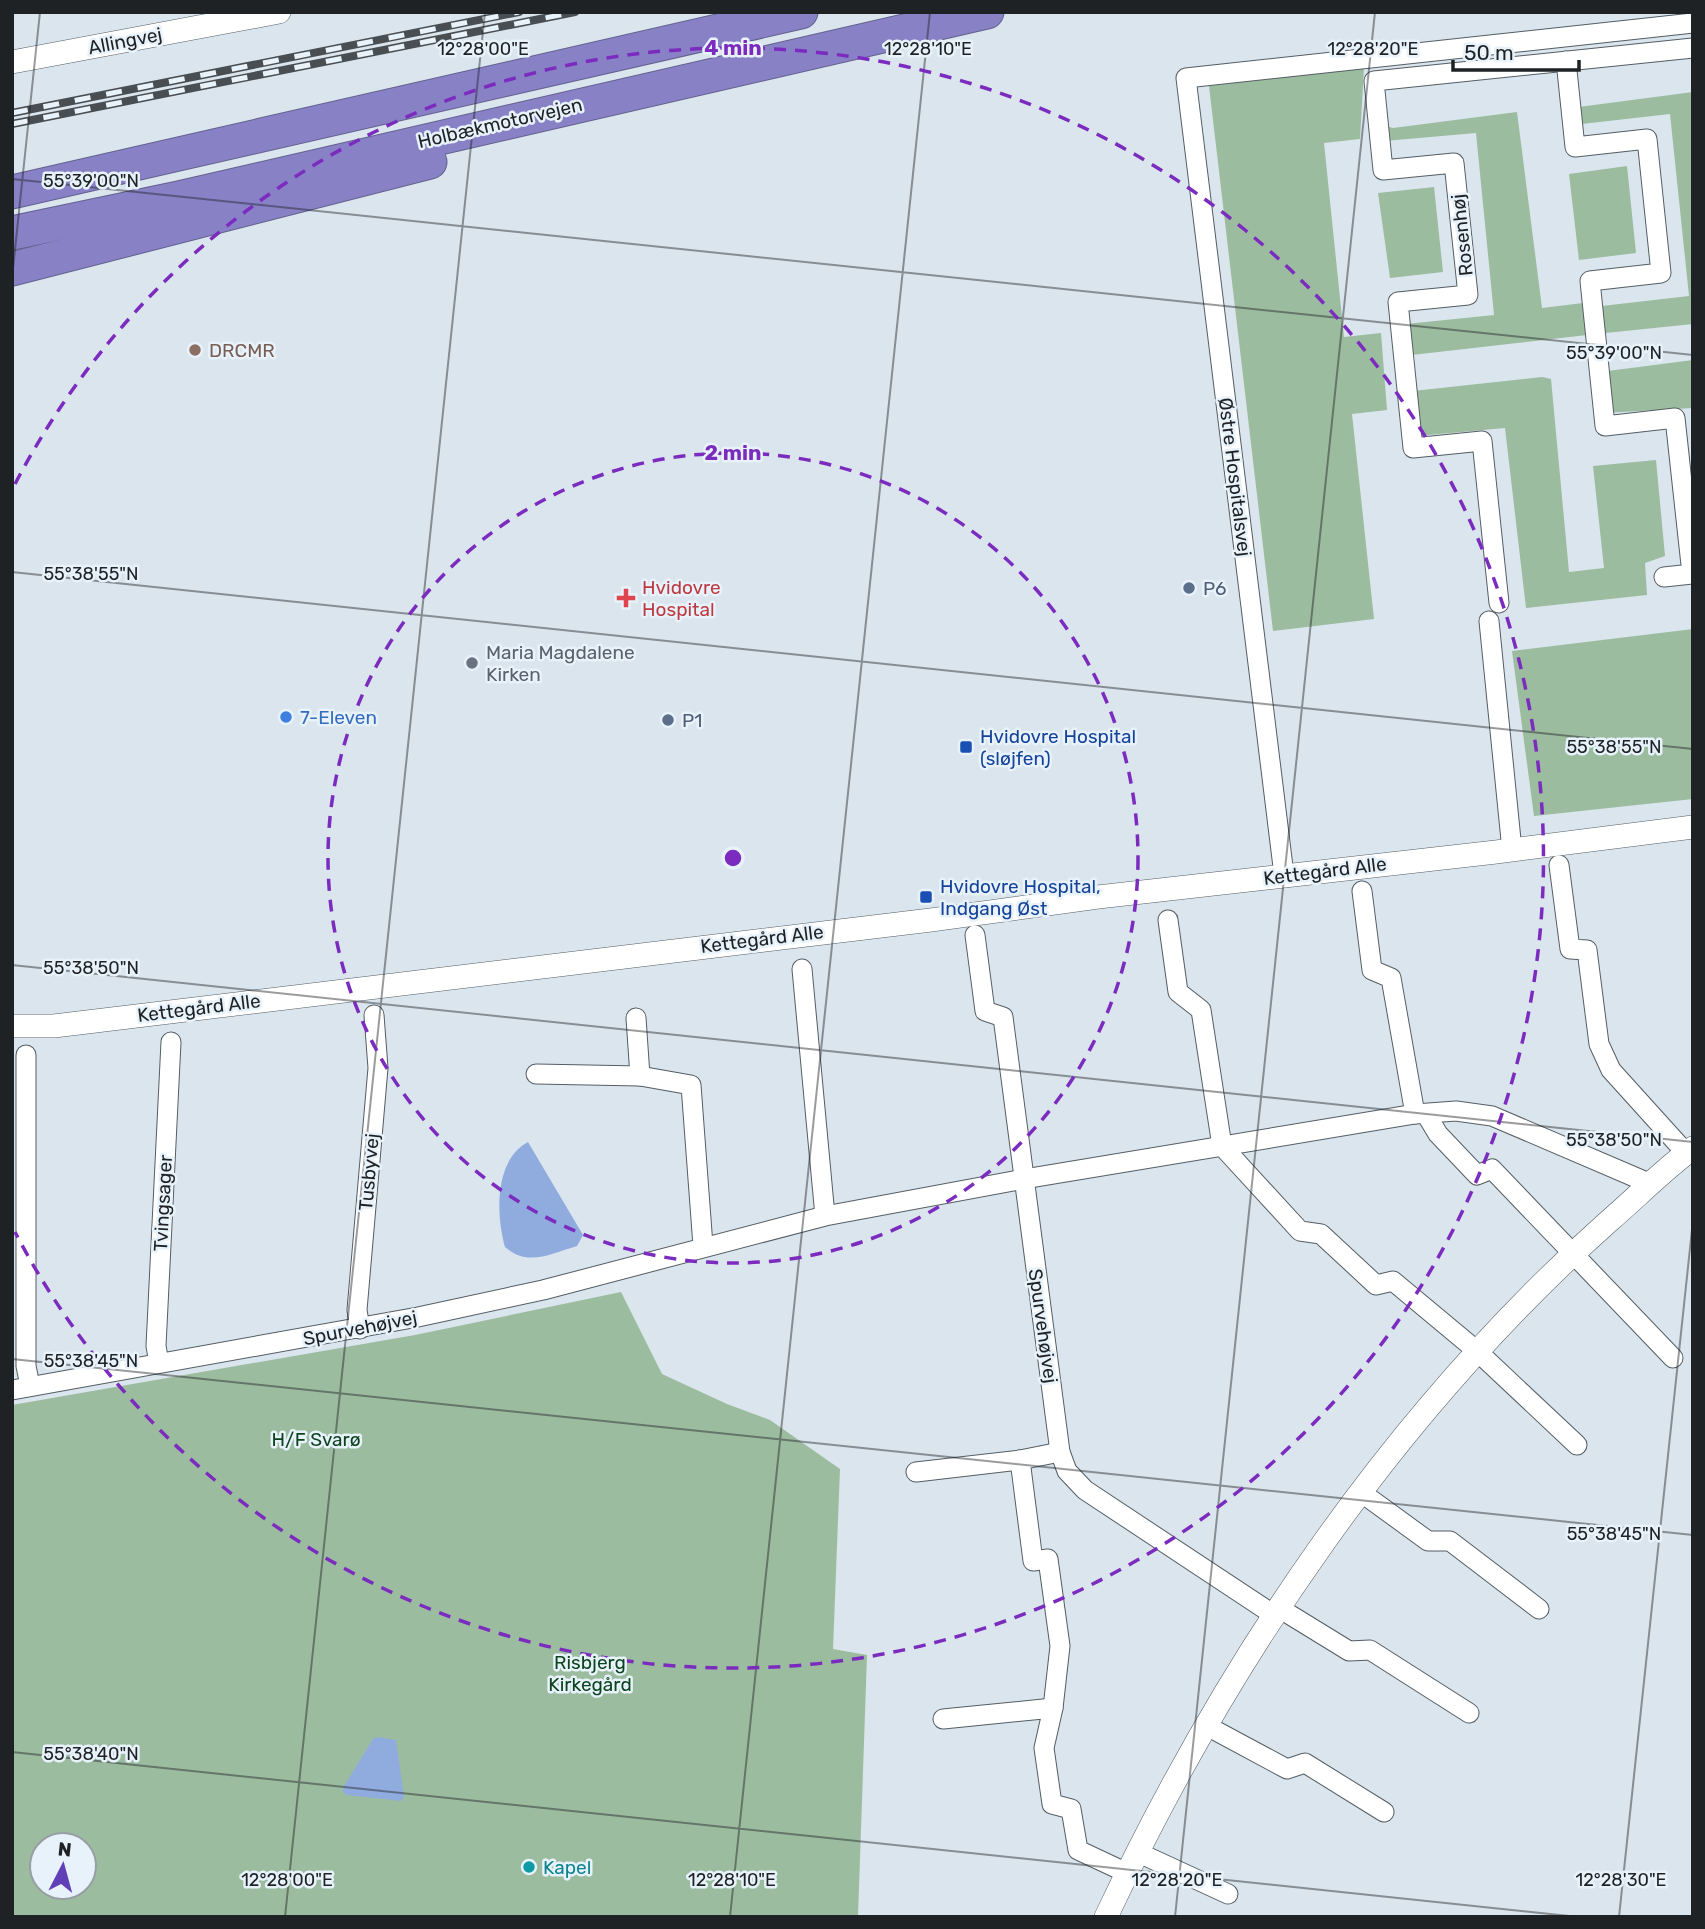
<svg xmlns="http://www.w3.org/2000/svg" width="1705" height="1929" viewBox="0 0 1705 1929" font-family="Rubik,sans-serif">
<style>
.green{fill:#9cbca0;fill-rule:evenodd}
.water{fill:#90abde}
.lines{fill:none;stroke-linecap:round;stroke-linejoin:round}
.minor-casing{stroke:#545d64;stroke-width:21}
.tertiary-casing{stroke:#545d64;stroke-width:24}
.motorway-casing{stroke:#63608e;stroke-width:35}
.minor{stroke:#fff;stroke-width:19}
.tertiary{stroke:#fff;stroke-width:23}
.motorway{stroke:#8881c6;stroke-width:33}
.rail-casing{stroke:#484e52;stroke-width:8}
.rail{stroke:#e7f2fb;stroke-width:5;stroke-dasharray:16;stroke-linecap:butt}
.ticks{fill:none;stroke:#1e2225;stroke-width:2;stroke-opacity:0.45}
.ring{fill:none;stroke:#7b2cbf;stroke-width:3.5;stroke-dasharray:12 9}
.education-dot{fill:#8d6e63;stroke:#e7f2fb;stroke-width:2.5}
.service-dot{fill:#5c6f8a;stroke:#e7f2fb;stroke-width:2.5}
.health-dot{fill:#e0444e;stroke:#e7f2fb;stroke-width:2.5}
.worship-dot{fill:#6b7280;stroke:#e7f2fb;stroke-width:2.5}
.shop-dot{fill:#3f7fe0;stroke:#e7f2fb;stroke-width:2.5}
.transit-dot{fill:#1a4fb4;stroke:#e7f2fb;stroke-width:2.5}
.culture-dot{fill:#0f9aa8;stroke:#e7f2fb;stroke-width:2.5}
.labels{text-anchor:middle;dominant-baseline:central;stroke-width:5;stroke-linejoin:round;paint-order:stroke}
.street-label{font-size:19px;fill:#1e2225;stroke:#e7f2fb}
.education-label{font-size:19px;fill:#785e54;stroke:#e7f2fb;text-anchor:start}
.health-label{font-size:19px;fill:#be3a42;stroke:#e7f2fb;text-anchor:start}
.service-label{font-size:19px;fill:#4e5e75;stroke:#e7f2fb;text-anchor:start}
.worship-label{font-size:19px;fill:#5b616d;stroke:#e7f2fb;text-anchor:start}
.shop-label{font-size:19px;fill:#366cbe;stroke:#e7f2fb;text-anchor:start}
.transit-label{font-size:19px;fill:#164399;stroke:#e7f2fb;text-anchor:start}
.park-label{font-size:19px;fill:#0c441c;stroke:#e7f2fb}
.culture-label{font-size:19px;fill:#0d838f;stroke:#e7f2fb;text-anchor:start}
.ticks-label{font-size:18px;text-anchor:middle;fill:#1e2225;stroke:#e7f2fb;stroke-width:5;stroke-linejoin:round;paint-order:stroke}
.centre{fill:#7b2cbf;stroke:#e7f2fb;stroke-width:3.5}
.ring-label{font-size:21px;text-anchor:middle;font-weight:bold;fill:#7b2cbf;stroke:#e7f2fb;stroke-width:5;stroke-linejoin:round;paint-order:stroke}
</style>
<rect width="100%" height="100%" fill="#dae5ed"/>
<!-- green -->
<g class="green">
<polygon points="1364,67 1360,139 1324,143 1344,337 1381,333 1387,410 1352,414 1374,619 1273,631 1209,86"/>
<polygon points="1693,92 1693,324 1596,334 1593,307 1689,296 1670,114 1573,125 1571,108"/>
<polygon points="1517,112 1542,308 1583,303 1587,335 1403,356 1406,324 1494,315 1476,133 1385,141 1383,125 1393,128"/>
<polygon points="1627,166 1636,253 1579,260 1569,174"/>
<polygon points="1434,187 1443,272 1390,278 1378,193"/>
<polygon points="1693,360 1693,408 1604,413 1600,372"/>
<polygon points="1542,377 1551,379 1569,572 1604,568 1593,466 1656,460 1665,556 1645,563 1647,595 1526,608 1505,428 1418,436 1413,391"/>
<polygon points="1693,629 1693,799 1534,816 1512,651"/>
<path d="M621,1292L662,1374L727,1404L770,1420L840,1469L833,1649L867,1655L858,1917H12V1405L415,1335ZM42,1845H84V1887H42Z"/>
</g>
<!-- water -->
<g class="water">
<path d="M528,1142L583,1235L577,1246C550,1254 528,1267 505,1247C496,1215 494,1160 528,1142Z"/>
<polygon points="378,1737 396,1740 404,1797 401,1801 347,1795 343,1792 343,1788 373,1739"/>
</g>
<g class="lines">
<defs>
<g id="minor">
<polyline points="1566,61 1575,147 1647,139 1661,273 1590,281 1605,426 1675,418 1692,574 1664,577"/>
<polyline points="1499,603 1482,441 1413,448 1398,302 1468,295 1454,163 1383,170 1374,81 1693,48"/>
<polyline points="1489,621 1512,850"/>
<polyline points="1559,865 1570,949 1587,950 1599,1044 1611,1070 1686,1153"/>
<polyline points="1284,875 1186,78 1693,23"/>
<polyline points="1362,891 1372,970 1391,978 1415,1114"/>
<polyline points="1168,920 1178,992 1201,1010 1222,1146 1300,1231 1321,1234 1376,1285 1393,1281 1477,1351 1577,1445"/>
<polyline points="975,935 985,1011 1003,1017 1060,1452 1067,1471 1085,1490 1274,1615"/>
<polyline points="802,969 825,1216"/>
<polyline points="636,1018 640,1076"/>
<polyline points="26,1055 26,1366 30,1386"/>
<polyline points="536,1074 640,1076 691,1085 703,1246"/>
<polyline points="1426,1114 1438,1134 1477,1175 1492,1169 1673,1358"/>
<polyline points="360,1329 357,1310 378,1068 374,1015"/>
<polyline points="159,1363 156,1346 171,1042"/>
<polyline points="12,1390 418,1317 543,1290 825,1216 1024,1179 1415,1114 1456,1111 1492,1116 1651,1184"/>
<polyline points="1020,1460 1033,1561 1048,1559 1060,1646 1053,1708 1044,1748 1052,1804 1071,1809 1078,1850 1127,1873"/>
<polyline points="916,1472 1020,1460 1060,1452"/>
<polyline points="1362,1493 1428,1541 1450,1541 1539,1609"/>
<polyline points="1279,1608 1349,1651 1370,1650 1469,1713"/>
<polyline points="943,1719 1053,1708"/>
<polyline points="1207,1726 1287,1769 1305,1763 1384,1812"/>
<polyline points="1137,1852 1228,1894"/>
</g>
<g id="tertiary">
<polyline points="12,62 279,12"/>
<polyline points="12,1026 54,1026 931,920 1098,897 1496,852 1693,827"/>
<path d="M1106,1917C1228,1658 1395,1412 1609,1221C1637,1197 1663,1170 1693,1148"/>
</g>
<g id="motorway">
<polyline points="12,192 801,12"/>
<polyline points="12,233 179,198 987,12"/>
<polyline points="12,269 430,162"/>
</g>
</defs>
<!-- minor casing -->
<use href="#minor" class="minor-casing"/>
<!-- tertiary casing -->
<use href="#tertiary" class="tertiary-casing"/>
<!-- motorway casing -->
<use href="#motorway" class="motorway-casing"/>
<!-- minor -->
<use href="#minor" class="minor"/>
<!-- tertiary -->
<use href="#tertiary" class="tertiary"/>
<!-- motorway -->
<use href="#motorway" class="motorway"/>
<defs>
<g id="rail">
<polyline points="12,113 519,12"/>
<polyline points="12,124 575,12"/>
</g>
</defs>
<!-- rail casing -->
<use href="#rail" class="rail-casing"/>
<!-- rail -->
<use href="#rail" class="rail"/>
</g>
<!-- ticks -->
<path class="ticks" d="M12,179L1693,355M12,278L40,12M12,572L1693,749M12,965L1693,1142M12,1359L1693,1535M12,1752L1579,1917M285,1917L485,12M730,1917L930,12M1175,1917L1375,12M1619,1917L1693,1220"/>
<!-- distance rings -->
<g class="ring">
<circle cx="733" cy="858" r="405"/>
<path d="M15 484A810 810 0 1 1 15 1232"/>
</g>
<!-- markers -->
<circle class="education-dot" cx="195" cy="350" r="7"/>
<g class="service-dot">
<circle cx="1189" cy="588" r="7"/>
<circle cx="668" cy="720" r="7"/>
</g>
<path class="health-dot" d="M622.5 587.5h7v7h7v7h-7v7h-7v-7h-7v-7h7z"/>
<circle class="worship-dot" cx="472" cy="663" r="7"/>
<circle class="shop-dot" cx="286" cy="717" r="7"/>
<g class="transit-dot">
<rect x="959" y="740" width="14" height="14" rx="3.5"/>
<rect x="919" y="890" width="14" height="14" rx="3.5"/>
</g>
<circle class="culture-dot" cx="529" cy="1867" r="7"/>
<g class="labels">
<!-- street labels -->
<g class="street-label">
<text transform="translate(125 41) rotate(-11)">Allingvej</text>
<text transform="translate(500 123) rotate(-13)">Holbækmotorvejen</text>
<text transform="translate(1462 235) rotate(-96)">Rosenhøj</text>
<text transform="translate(1235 477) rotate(83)">Østre Hospitalsvej</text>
<text transform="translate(1325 871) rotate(-7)">Kettegård Alle</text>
<text transform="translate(762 939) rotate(-7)">Kettegård Alle</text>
<text transform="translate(199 1008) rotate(-7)">Kettegård Alle</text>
<text transform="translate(369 1172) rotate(-85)">Tusbyvej</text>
<text transform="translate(163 1203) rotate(-87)">Tvingsager</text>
<text transform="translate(1043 1326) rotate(82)">Spurvehøjvej</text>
<text transform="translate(360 1328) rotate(-11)">Spurvehøjvej</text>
</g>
<!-- education labels -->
<g class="education-label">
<text x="209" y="350">DRCMR</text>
</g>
<!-- health labels -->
<g class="health-label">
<text x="642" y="587">Hvidovre<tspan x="642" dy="22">Hospital</tspan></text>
</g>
<!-- service labels -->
<g class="service-label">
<text x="1203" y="588">P6</text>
<text x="682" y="720">P1</text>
</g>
<!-- worship labels -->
<g class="worship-label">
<text x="486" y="652">Maria Magdalene<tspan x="486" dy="22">Kirken</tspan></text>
</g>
<!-- shop labels -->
<g class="shop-label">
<text x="300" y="717">7-Eleven</text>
</g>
<!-- transit labels -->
<g class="transit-label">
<text x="980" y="736">Hvidovre Hospital<tspan x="980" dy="22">(sløjfen)</tspan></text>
<text x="940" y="886">Hvidovre Hospital,<tspan x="940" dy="22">Indgang Øst</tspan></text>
</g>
<!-- park labels -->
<g class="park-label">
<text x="316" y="1439">H/F Svarø</text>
<text x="590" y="1662">Risbjerg<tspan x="590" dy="22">Kirkegård</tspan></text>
</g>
<!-- culture labels -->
<g class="culture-label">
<text x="543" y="1867">Kapel</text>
</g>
</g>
<g class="ticks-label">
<text x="483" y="55">12°28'00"E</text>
<text x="928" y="55">12°28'10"E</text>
<text x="1373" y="55">12°28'20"E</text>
<text x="91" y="187">55°39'00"N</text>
<text x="1614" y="359">55°39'00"N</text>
<text x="91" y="580">55°38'55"N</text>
<text x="1614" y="753">55°38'55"N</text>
<text x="91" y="974">55°38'50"N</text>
<text x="1614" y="1146">55°38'50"N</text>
<text x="91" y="1367">55°38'45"N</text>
<text x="1614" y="1540">55°38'45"N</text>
<text x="91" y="1760">55°38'40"N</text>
<text x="287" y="1886">12°28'00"E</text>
<text x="732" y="1886">12°28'10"E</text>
<text x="1177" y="1886">12°28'20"E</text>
<text x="1621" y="1886">12°28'30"E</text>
</g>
<circle cx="733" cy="858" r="10" class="centre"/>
<g class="ring-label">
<text x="733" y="55">4 min</text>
<text x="733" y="460">2 min</text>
</g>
<!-- border -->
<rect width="1705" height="1929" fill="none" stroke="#1e2225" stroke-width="28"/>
<!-- north arrow -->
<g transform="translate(63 1866) rotate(6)"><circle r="33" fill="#e7f2fb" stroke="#979fa5" stroke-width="2"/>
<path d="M0-5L12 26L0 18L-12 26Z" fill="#613fb7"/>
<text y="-10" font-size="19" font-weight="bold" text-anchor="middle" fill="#1e2225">N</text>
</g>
<!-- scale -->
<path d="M1453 60v10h126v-10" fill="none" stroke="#1e2225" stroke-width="3.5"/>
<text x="1464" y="60" font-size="21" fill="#1e2225" stroke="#e7f2fb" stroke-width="5" paint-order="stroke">50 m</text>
</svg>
